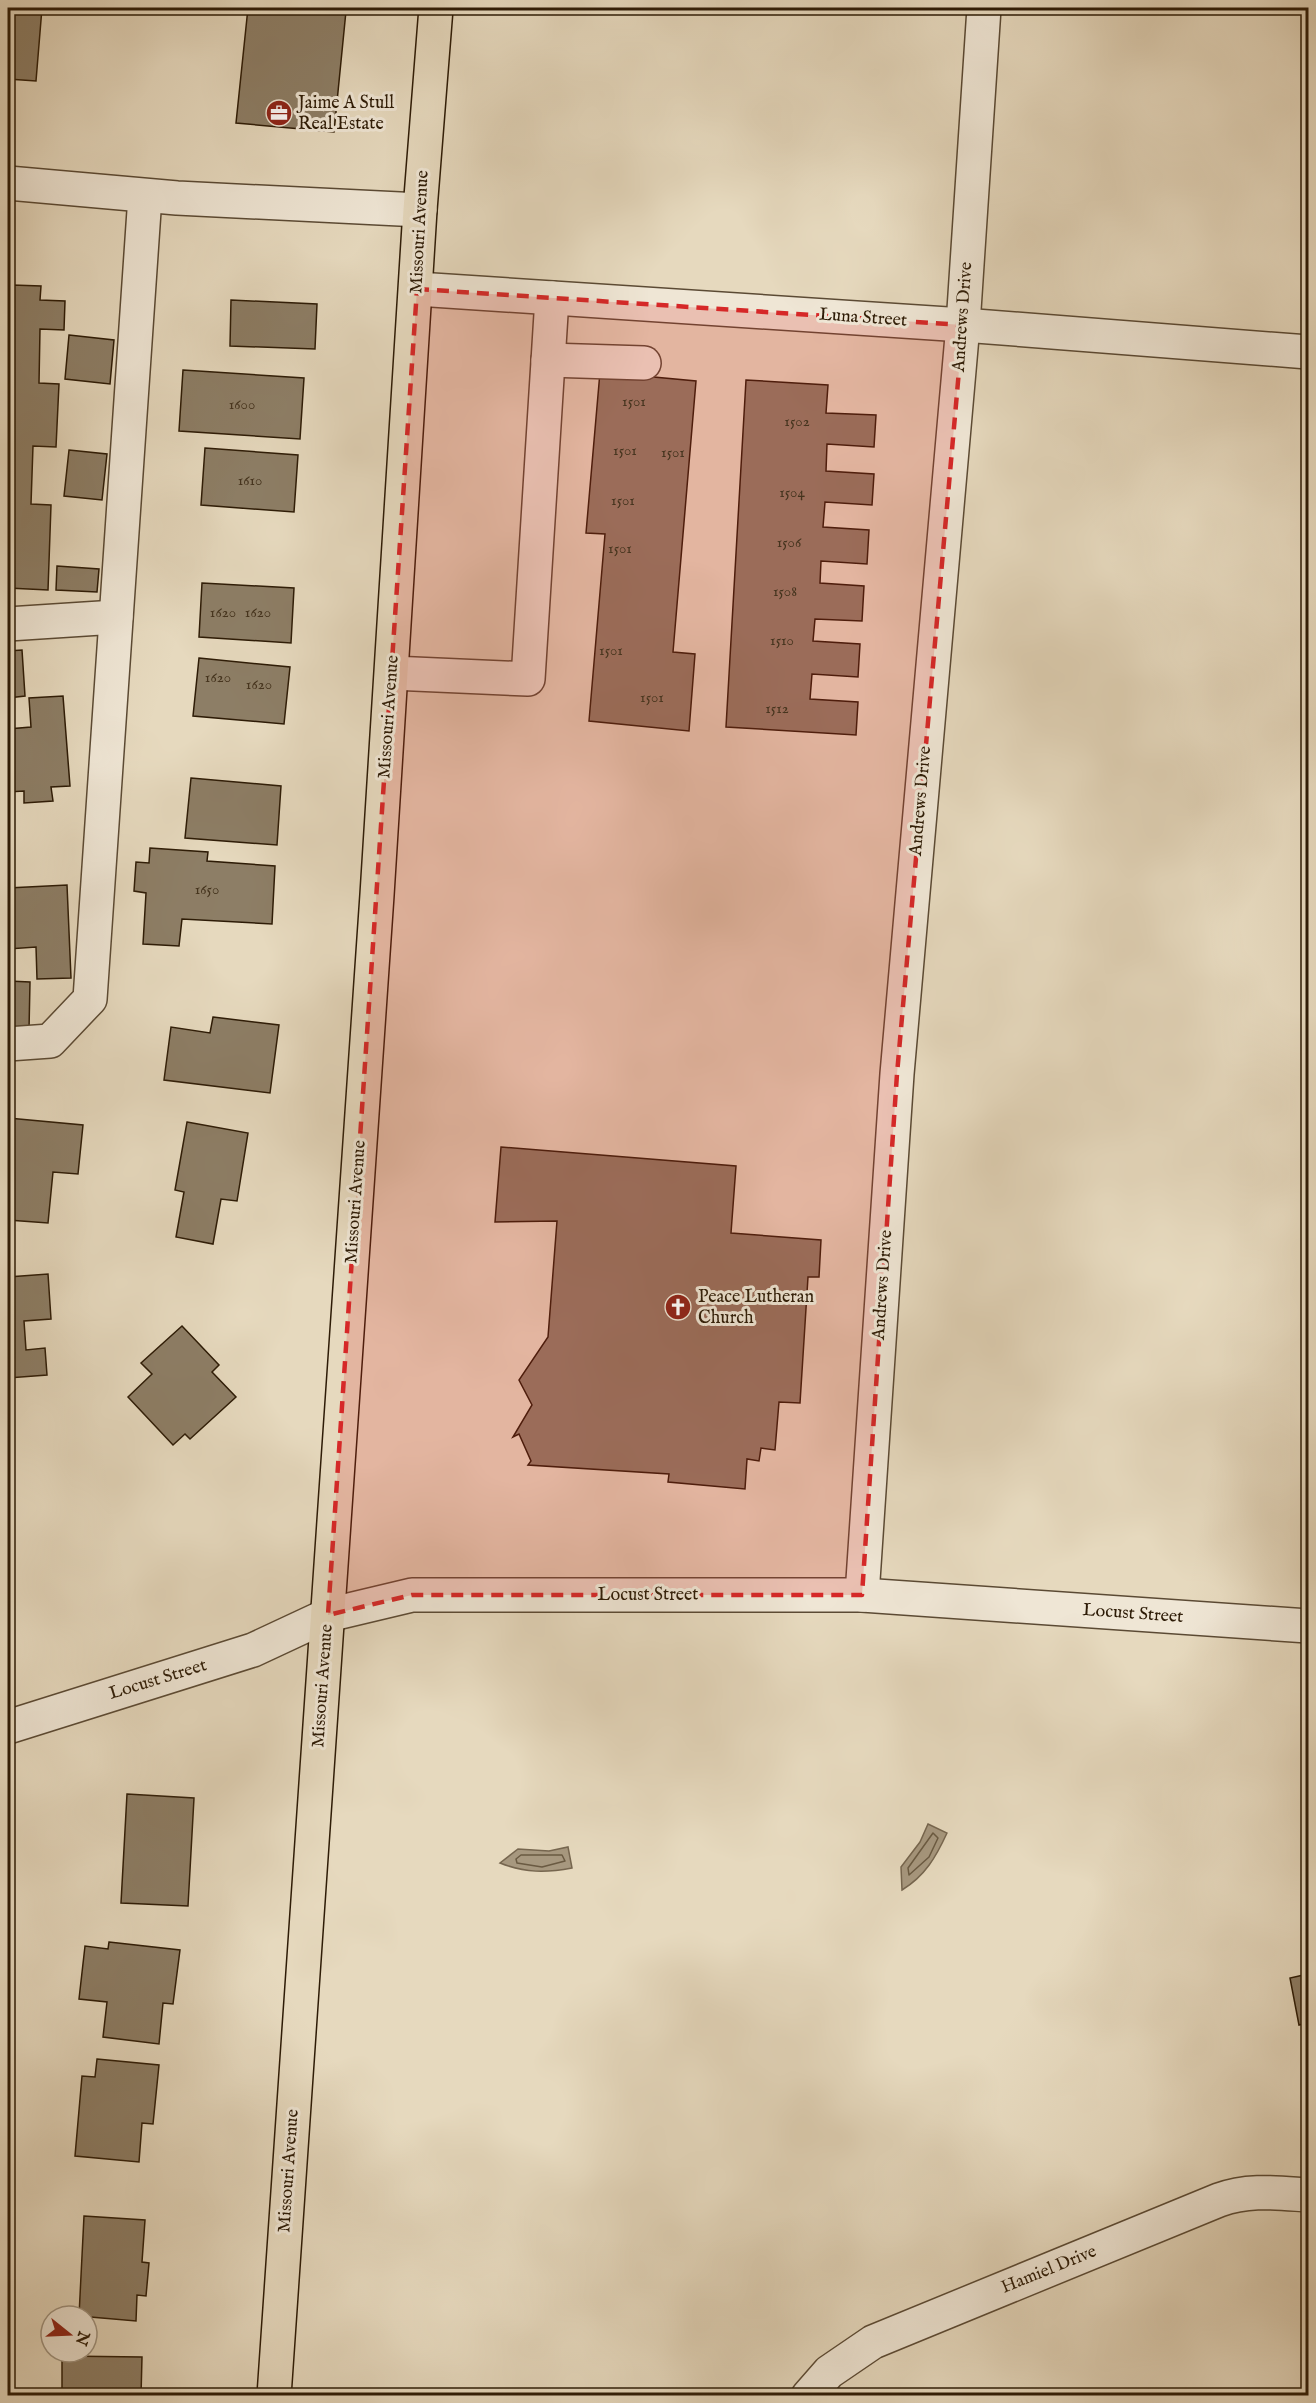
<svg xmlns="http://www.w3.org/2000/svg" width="1316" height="2403" viewBox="0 0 1316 2403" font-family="'IM FELL English',serif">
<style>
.water{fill:#a7987f;stroke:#76664f;stroke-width:1.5}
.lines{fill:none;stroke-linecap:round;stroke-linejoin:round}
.shore{stroke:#6a5a42;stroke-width:1.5}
.building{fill:#8d7e66;stroke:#2d1b06;stroke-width:1.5}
.minor-casing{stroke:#5b4a34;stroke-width:36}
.major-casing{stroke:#2d1b06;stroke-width:36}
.minor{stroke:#efe6d5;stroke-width:33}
.major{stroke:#e6d9be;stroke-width:33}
.marked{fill:#d62828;fill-opacity:0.2;stroke:#d62828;stroke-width:4.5;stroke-dasharray:12 8;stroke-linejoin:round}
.labels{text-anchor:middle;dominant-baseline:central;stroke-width:6;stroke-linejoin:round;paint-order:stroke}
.number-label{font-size:15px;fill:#45341e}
.poi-label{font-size:18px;fill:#2d1b06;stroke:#efe6d5;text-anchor:start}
.street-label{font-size:18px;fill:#2d1b06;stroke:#efe6d5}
</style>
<rect width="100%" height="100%" fill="#e6d9be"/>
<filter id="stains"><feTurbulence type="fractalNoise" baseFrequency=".00333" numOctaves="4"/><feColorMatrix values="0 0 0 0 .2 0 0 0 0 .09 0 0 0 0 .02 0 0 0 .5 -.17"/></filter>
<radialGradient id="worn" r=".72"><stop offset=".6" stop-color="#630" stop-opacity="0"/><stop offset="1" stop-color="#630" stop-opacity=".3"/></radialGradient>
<!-- water -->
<g class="water">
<path d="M928,1824L947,1833C936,1857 925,1876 902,1890L901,1867L920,1842Z"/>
<path d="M568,1847L572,1868C546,1873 525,1873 500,1863L518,1849L549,1851Z"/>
</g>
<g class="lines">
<!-- shore -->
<g class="shore">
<polygon points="933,1833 938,1838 929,1857 909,1875 908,1868"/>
<polygon points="521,1855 562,1855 565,1861 542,1867 517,1863 516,1859"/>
</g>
</g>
<!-- building -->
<g class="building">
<polygon points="8,8 42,8 36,81 8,79"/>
<polygon points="248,8 346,11 334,132 236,123"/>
<polygon points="12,285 41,286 40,300 65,301 64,330 40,329 39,383 59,384 56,447 33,446 31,504 51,505 48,590 8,588 8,300 12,300"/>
<polygon points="231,300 317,304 315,349 230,346"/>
<polygon points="69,335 114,340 110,384 65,379"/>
<polygon points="183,370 304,378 300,439 179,431"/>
<polygon points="600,372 696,381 673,652 695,654 689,731 589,721 605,534 586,533"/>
<polygon points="746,380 828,385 826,413 876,415 874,447 827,444 826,471 874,474 872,505 825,502 823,527 869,530 867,564 821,561 820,583 864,586 862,621 815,619 813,641 860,644 858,677 812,674 810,699 858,702 856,735 726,727"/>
<polygon points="205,448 298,455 294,512 201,505"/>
<polygon points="69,450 107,454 102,500 64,496"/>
<polygon points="57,566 99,569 97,592 56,590"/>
<polygon points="202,583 294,588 291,643 199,637"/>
<polygon points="22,650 25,696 8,698 8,651"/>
<polygon points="199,658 290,667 284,724 193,716"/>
<polygon points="63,696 70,786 51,787 53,801 24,803 24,791 8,792 8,729 31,727 29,698"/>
<polygon points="191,778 281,786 277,845 185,838"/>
<polygon points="150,848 208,852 207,861 275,866 272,924 182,919 179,946 143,944 146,893 134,891 136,862 149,863"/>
<polygon points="67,885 71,978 37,979 36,947 8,949 8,888"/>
<polygon points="8,981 30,982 29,1030 8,1029"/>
<polygon points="213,1017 279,1025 270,1093 164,1080 171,1027 210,1033"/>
<polygon points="8,1118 83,1125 78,1174 53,1172 48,1223 8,1220"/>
<polygon points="187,1122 248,1133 237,1201 221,1199 213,1244 176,1237 184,1192 175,1190"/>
<polygon points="501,1147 736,1166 731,1233 821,1240 819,1277 808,1277 800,1403 779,1402 775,1450 761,1448 759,1461 747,1459 745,1489 668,1482 669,1474 528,1465 531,1461 519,1434 513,1437 532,1405 519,1380 548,1337 557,1221 495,1222"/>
<polygon points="48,1274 51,1319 24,1321 26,1350 45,1348 47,1375 8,1378 8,1277"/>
<polygon points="182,1326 219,1365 212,1372 236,1397 190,1439 185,1434 173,1445 128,1397 152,1374 141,1363"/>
<polygon points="127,1794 194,1798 188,1906 121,1903"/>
<polygon points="109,1942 180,1950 173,2004 163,2003 159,2044 103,2037 107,2002 79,1999 85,1946 108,1949"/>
<polygon points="1308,1974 1308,2023 1299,2025 1290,1978"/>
<polygon points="97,2059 159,2065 153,2124 142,2123 139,2162 75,2156 82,2076 95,2077"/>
<polygon points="84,2216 145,2220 142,2262 149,2263 146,2296 137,2295 136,2321 79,2316"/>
<polygon points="62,2356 142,2357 141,2396 62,2394"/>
</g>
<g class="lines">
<defs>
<g id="minor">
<polyline points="8,183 177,198 420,210"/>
<polyline points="417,289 963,325 1308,352"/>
<polyline points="548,360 644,363"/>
<polyline points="8,624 116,617"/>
<polyline points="392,673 528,679 552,298"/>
<polyline points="8,1044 50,1041 90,999 145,196"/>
<polyline points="862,1595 897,1074 963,325 984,8"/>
<polyline points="8,1727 253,1650 328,1615 412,1595 862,1595 1308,1626"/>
<path d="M808,2396L829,2372L873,2342L1219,2200C1249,2189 1277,2193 1308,2195"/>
</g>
<polyline id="major" points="274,2396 377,895 420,210 436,8"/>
</defs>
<!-- minor casing -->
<use href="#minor" class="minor-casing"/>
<!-- major casing -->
<use href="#major" class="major-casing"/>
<!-- minor -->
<use href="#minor" class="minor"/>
<!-- major -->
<use href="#major" class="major"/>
</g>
<!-- marked area -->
<path class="marked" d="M417,289L963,325L897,1074L862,1595H412L328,1615Z"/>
<!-- icons -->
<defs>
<symbol id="office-disc" viewBox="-11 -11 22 22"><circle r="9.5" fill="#8f2418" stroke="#efe6d5"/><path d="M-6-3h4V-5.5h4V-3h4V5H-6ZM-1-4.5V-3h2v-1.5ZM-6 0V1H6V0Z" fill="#fff"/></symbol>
<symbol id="church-disc" viewBox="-11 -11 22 22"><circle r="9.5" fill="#8f2418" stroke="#efe6d5"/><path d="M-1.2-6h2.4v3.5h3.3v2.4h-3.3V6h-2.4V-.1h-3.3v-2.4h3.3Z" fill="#fff"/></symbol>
</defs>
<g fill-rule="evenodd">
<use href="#office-disc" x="264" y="98" width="30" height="30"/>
<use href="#church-disc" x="663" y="1292" width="30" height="30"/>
</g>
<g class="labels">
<!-- number labels -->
<g class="number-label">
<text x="634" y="401">1501</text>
<text x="242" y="404">1600</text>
<text x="797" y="421">1502</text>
<text x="625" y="450">1501</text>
<text x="673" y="452">1501</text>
<text x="250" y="480">1610</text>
<text x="792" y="492">1504</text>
<text x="623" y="500">1501</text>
<text x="789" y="542">1506</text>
<text x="620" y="548">1501</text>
<text x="785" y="591">1508</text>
<text x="223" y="612">1620</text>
<text x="258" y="612">1620</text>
<text x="782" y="640">1510</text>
<text x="611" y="650">1501</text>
<text x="218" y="677">1620</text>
<text x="259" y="684">1620</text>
<text x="652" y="697">1501</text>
<text x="777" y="708">1512</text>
<text x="207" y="889">1650</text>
</g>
<!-- poi labels -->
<g class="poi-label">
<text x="298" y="103">Jaime A Stull<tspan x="298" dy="21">Real Estate</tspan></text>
<text x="698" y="1297">Peace Lutheran<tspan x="698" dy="21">Church</tspan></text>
</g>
<!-- street labels -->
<g class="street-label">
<text transform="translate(420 232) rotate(-87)">Missouri Avenue</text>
<text transform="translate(963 317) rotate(-86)">Andrews Drive</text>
<text transform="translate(863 318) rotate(4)">Luna Street</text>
<text transform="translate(389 717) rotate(-86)">Missouri Avenue</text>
<text transform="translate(921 801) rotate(-85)">Andrews Drive</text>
<text transform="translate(356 1202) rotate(-86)">Missouri Avenue</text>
<text transform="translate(883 1285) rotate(-86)">Andrews Drive</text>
<text x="648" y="1595">Locust Street</text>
<text transform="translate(1133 1614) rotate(4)">Locust Street</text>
<text transform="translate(158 1680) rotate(-17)">Locust Street</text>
<text transform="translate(323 1686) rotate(-86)">Missouri Avenue</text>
<text transform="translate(289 2171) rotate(-86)">Missouri Avenue</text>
<text transform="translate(1049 2270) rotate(-22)">Hamiel Drive</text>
</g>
</g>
<!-- margin -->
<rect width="1316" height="2403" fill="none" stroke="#e6d9be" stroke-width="30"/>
<rect x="9" y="9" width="1298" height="2385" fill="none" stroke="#2d1b06" stroke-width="3"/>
<rect x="15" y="15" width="1286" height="2373" fill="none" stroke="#2d1b06" stroke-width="1.5"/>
<!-- north arrow -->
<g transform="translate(69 2334) rotate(108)"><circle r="28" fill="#efe6d5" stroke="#a19582" stroke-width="1.5"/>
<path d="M0-4.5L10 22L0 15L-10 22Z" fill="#8f2418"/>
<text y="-9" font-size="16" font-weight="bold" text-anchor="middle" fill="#2d1b06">N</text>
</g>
<rect width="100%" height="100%" filter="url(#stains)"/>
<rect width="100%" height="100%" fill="url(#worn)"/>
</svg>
